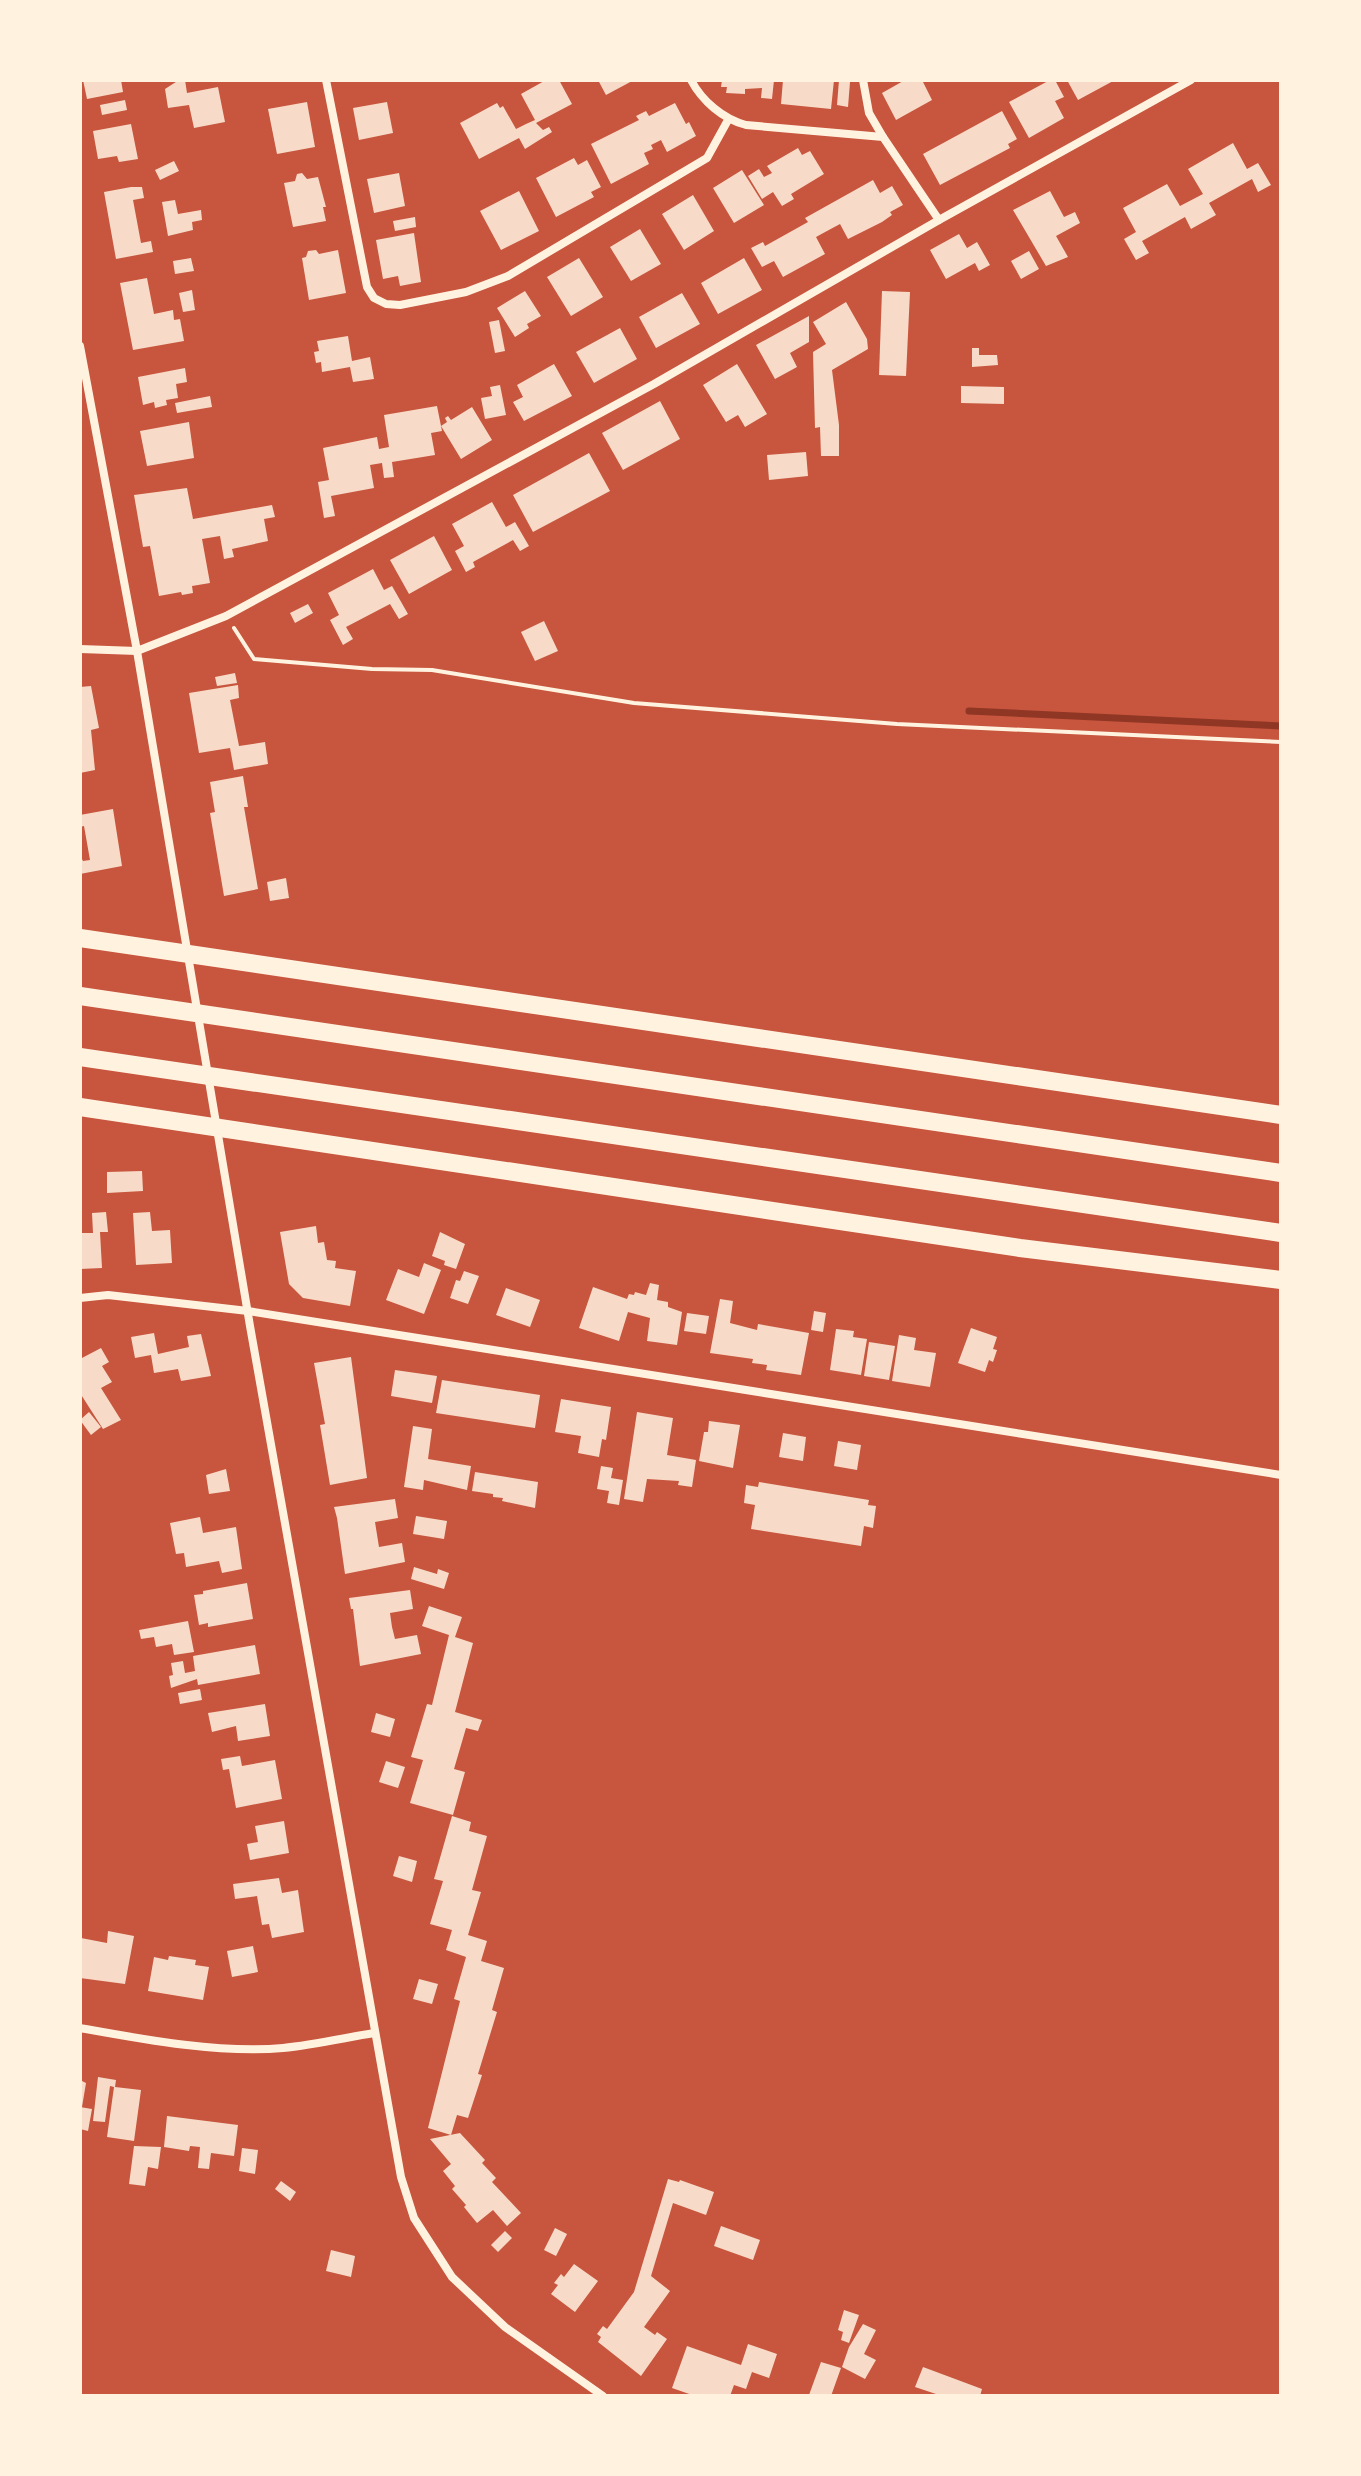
<svg xmlns="http://www.w3.org/2000/svg" width="1361" height="2476" viewBox="0 0 1361 2476" font-family="Poppins,sans-serif">
<style>
.lines{fill:none;stroke-linecap:round;stroke-linejoin:round}
.stream{stroke:#8f3625;stroke-width:7}
.building{fill:#f7dbc8}
.path{stroke:#fff3e0;stroke-width:4}
.minor{stroke:#fff3e0;stroke-width:8}
.motorway{stroke:#fff3e0;stroke-width:18}
</style>
<rect width="100%" height="100%" fill="#c8553d"/>
<g class="lines">
<!-- stream -->
<polyline class="stream" points="969,711 1281,726"/>
</g>
<!-- building -->
<g class="building">
<polygon points="83,80 121,80 123,92 87,99"/>
<polygon points="179,80 185,80 187,93 218,87 225,122 194,128 189,105 168,108 165,89"/>
<polygon points="546,80 559,80 572,104 536,123 543,130 549,127 552,132 525,149 519,138 479,159 460,123 497,103 500,108 503,106 516,129 526,124 535,120 521,94"/>
<polygon points="598,80 634,80 606,95"/>
<polygon points="722,80 774,80 772,99 761,98 762,88 745,89 745,94 726,93 727,87 721,87"/>
<polygon points="783,80 834,80 831,109 781,104"/>
<polygon points="839,80 850,82 848,107 837,105"/>
<polygon points="905,80 922,80 932,100 896,120 882,93"/>
<polygon points="1050,80 1055,80 1064,97 1055,101 1064,118 1029,138 1009,102"/>
<polygon points="1067,80 1115,80 1078,100"/>
<polygon points="125,100 127,110 102,115 100,105"/>
<polygon points="307,102 315,147 277,154 268,109"/>
<polygon points="387,102 393,133 359,140 353,108"/>
<polygon points="675,103 686,124 689,122 696,136 667,152 661,140 651,145 653,149 644,153 649,164 611,184 591,144 639,120 636,116 646,111 649,116"/>
<polygon points="1002,111 1017,139 1008,144 1010,148 940,185 923,154"/>
<polygon points="131,124 138,159 119,162 117,156 98,159 93,131"/>
<polygon points="1233,143 1247,169 1258,163 1271,185 1258,192 1252,179 1209,203 1216,215 1191,229 1185,217 1142,241 1149,253 1136,260 1124,239 1136,232 1123,208 1167,184 1180,206 1203,194 1188,169"/>
<polygon points="798,148 802,155 810,151 824,174 791,194 794,199 782,206 773,192 762,199 748,176 759,169 764,177 772,173 767,166"/>
<polygon points="574,158 578,165 587,160 601,187 591,192 594,197 556,217 536,178"/>
<polygon points="174,161 179,171 160,180 155,170"/>
<polygon points="742,170 764,205 734,223 713,188"/>
<polygon points="302,173 307,179 318,177 326,207 323,207 326,221 293,227 284,183 295,181 297,174"/>
<polygon points="399,173 405,206 374,213 367,179"/>
<polygon points="873,180 880,193 892,186 903,205 890,212 892,215 882,222 848,239 840,224 827,231 816,237 825,254 783,277 774,261 762,267 751,248 763,242 765,246 808,222 805,218"/>
<polygon points="131,187 142,187 144,198 133,200 141,243 151,241 153,252 116,259 104,192"/>
<polygon points="519,191 539,231 501,250 480,211"/>
<polygon points="1050,191 1064,217 1075,212 1080,223 1056,236 1068,257 1046,266 1013,210"/>
<polygon points="693,195 714,231 684,250 662,214"/>
<polygon points="175,200 178,214 201,210 202,220 192,222 193,230 168,236 162,202"/>
<polygon points="415,217 416,227 395,231 393,221"/>
<polygon points="640,229 661,264 631,281 610,247"/>
<polygon points="414,233 421,282 400,286 398,276 383,279 376,240"/>
<polygon points="959,234 967,248 977,242 990,265 979,271 975,263 946,279 930,250"/>
<polygon points="316,250 319,254 338,250 346,293 309,300 302,258 306,257 308,251"/>
<polygon points="1029,251 1039,269 1021,279 1011,261"/>
<polygon points="191,258 194,271 175,274 173,261"/>
<polygon points="579,258 603,297 571,316 547,277"/>
<polygon points="744,258 762,290 718,314 701,283"/>
<polygon points="147,278 154,314 173,310 174,320 180,319 184,341 133,350 120,283"/>
<polygon points="192,290 195,310 183,312 179,293"/>
<polygon points="525,291 541,316 527,324 529,328 515,337 497,308"/>
<polygon points="882,291 910,292 906,376 879,375"/>
<polygon points="682,293 700,324 656,348 639,317"/>
<polygon points="846,302 867,339 868,349 832,370 839,425 839,456 821,456 820,427 815,428 813,352 826,344 813,322"/>
<polygon points="809,316 809,342 790,353 797,367 775,379 756,345"/>
<polygon points="499,320 505,351 495,353 489,322"/>
<polygon points="620,328 637,359 594,383 576,352"/>
<polygon points="348,336 352,361 370,357 374,379 353,382 350,367 322,372 321,362 316,363 314,352 319,351 317,341"/>
<polygon points="972,348 979,348 979,355 997,355 998,365 972,367"/>
<polygon points="554,364 572,396 524,421 513,402 523,397 517,385"/>
<polygon points="737,364 767,414 745,427 738,415 726,422 703,385"/>
<polygon points="185,368 187,382 176,384 178,398 166,400 167,405 155,408 154,402 143,405 138,377"/>
<polygon points="500,385 506,415 485,419 481,398 492,396 490,387"/>
<polygon points="961,386 1004,387 1004,404 961,403"/>
<polygon points="210,396 212,407 177,413 175,403"/>
<polygon points="660,401 680,439 623,470 602,433"/>
<polygon points="437,406 442,431 431,433 435,455 392,462 394,477 384,478 382,463 370,465 374,488 331,496 335,516 324,518 318,482 329,480 323,448 377,437 379,449 389,447 384,415"/>
<polygon points="472,407 492,440 461,459 441,426 447,422 445,418 448,416 451,420"/>
<polygon points="189,422 194,458 147,466 140,431"/>
<polygon points="806,452 808,476 769,480 767,455"/>
<polygon points="589,453 610,491 533,532 513,495"/>
<polygon points="187,488 193,519 272,505 275,517 264,519 268,541 232,549 234,557 224,559 220,536 202,539 210,583 192,586 193,593 182,595 181,592 159,596 150,546 143,547 134,495"/>
<polygon points="492,502 506,527 515,522 529,546 520,551 513,540 473,562 475,567 466,572 455,551 464,546 452,524"/>
<polygon points="434,536 452,570 409,594 390,560"/>
<polygon points="373,569 384,590 392,586 408,614 399,619 390,604 346,627 353,639 343,645 330,620 339,615 328,593"/>
<polygon points="308,604 313,613 295,623 290,613"/>
<polygon points="544,621 558,651 535,661 521,632"/>
<polygon points="235,673 237,683 217,686 215,677"/>
<polygon points="238,685 239,698 230,700 239,746 265,742 268,764 234,770 230,748 199,753 189,693"/>
<polygon points="91,686 99,728 91,730 95,770 80,773 80,687"/>
<polygon points="243,776 248,807 244,807 258,889 224,896 210,813 215,812 210,782"/>
<polygon points="113,809 122,866 80,874 80,855 83,861 90,860 84,826 80,827 80,815"/>
<polygon points="286,878 289,898 270,901 267,882"/>
<polygon points="142,1171 143,1191 107,1193 107,1172"/>
<polygon points="106,1212 108,1232 100,1232 102,1268 80,1269 80,1233 93,1233 92,1213"/>
<polygon points="150,1212 152,1231 170,1230 172,1263 136,1265 133,1213"/>
<polygon points="316,1226 318,1243 324,1242 327,1260 336,1261 335,1268 356,1271 350,1306 303,1298 289,1284 280,1232"/>
<polygon points="440,1232 465,1244 456,1269 444,1265 445,1261 432,1256"/>
<polygon points="424,1263 441,1270 424,1314 386,1300 398,1269 419,1277"/>
<polygon points="464,1271 479,1276 468,1304 450,1298 456,1280 460,1281"/>
<polygon points="650,1283 659,1285 657,1300 668,1302 668,1307 682,1312 677,1345 647,1341 650,1318 628,1312 619,1341 579,1328 593,1287 627,1299 629,1294 634,1295 635,1292 646,1295"/>
<polygon points="506,1288 540,1300 530,1327 496,1315"/>
<polygon points="720,1299 733,1301 730,1323 757,1330 758,1324 809,1333 801,1375 766,1370 767,1365 752,1363 753,1359 710,1353"/>
<polygon points="814,1311 826,1313 823,1332 811,1330"/>
<polygon points="687,1313 709,1316 706,1334 684,1331"/>
<polygon points="971,1328 997,1337 993,1349 997,1350 993,1362 989,1360 985,1372 958,1363"/>
<polygon points="836,1329 854,1331 853,1337 867,1339 861,1375 830,1370"/>
<polygon points="154,1333 158,1354 189,1347 187,1336 201,1334 211,1376 181,1381 178,1369 154,1373 151,1355 135,1358 131,1337"/>
<polygon points="899,1335 916,1338 914,1350 936,1353 930,1387 892,1381"/>
<polygon points="869,1342 895,1346 889,1380 864,1376"/>
<polygon points="101,1348 109,1362 102,1366 112,1382 101,1388 121,1420 103,1429 80,1393 80,1359"/>
<polygon points="351,1357 367,1478 330,1485 320,1425 325,1424 314,1363"/>
<polygon points="395,1370 437,1376 432,1403 391,1396"/>
<polygon points="442,1380 540,1395 535,1428 436,1413"/>
<polygon points="561,1399 611,1407 606,1440 602,1439 599,1457 578,1453 581,1436 555,1432"/>
<polygon points="89,1412 101,1427 91,1435 80,1420"/>
<polygon points="637,1412 673,1418 667,1455 696,1460 692,1487 678,1485 679,1481 647,1479 643,1502 624,1499"/>
<polygon points="709,1421 740,1425 733,1468 699,1461 704,1432 708,1432"/>
<polygon points="413,1426 432,1429 428,1459 471,1466 467,1490 424,1480 423,1490 404,1487"/>
<polygon points="783,1433 806,1437 803,1461 779,1457"/>
<polygon points="838,1441 861,1445 857,1470 834,1466"/>
<polygon points="601,1466 613,1468 611,1478 623,1480 619,1505 607,1503 609,1491 597,1489"/>
<polygon points="226,1469 230,1491 209,1494 206,1475"/>
<polygon points="475,1472 538,1482 535,1508 502,1501 503,1498 493,1497 493,1494 472,1491"/>
<polygon points="759,1482 869,1500 868,1505 876,1506 873,1528 864,1526 861,1546 751,1529 755,1505 744,1503 746,1485 758,1487"/>
<polygon points="395,1499 398,1518 375,1522 379,1547 402,1543 405,1562 345,1574 337,1518 334,1507"/>
<polygon points="416,1516 447,1521 444,1539 413,1534"/>
<polygon points="200,1517 203,1533 236,1527 242,1569 222,1573 219,1561 186,1567 184,1553 176,1554 170,1523"/>
<polygon points="414,1567 437,1574 438,1569 449,1573 444,1589 411,1579"/>
<polygon points="247,1583 253,1619 208,1627 208,1623 199,1625 194,1595 203,1594 203,1591"/>
<polygon points="410,1590 413,1609 390,1613 392,1627 395,1639 417,1635 421,1654 360,1666 353,1609 351,1609 349,1598"/>
<polygon points="429,1606 462,1617 455,1637 473,1643 455,1712 482,1720 478,1731 466,1728 454,1769 465,1772 453,1815 410,1803 423,1760 411,1757 427,1704 432,1705 449,1635 422,1626"/>
<polygon points="188,1621 194,1652 174,1655 172,1644 156,1647 154,1637 141,1639 139,1630"/>
<polygon points="255,1645 260,1674 198,1685 197,1679 171,1688 169,1676 173,1675 171,1663 183,1661 185,1673 195,1671 193,1656"/>
<polygon points="200,1689 202,1700 180,1704 178,1693"/>
<polygon points="265,1704 270,1736 238,1741 236,1726 212,1732 208,1713"/>
<polygon points="376,1713 395,1719 390,1737 371,1732"/>
<polygon points="240,1756 242,1766 275,1760 282,1799 236,1808 229,1769 223,1770 221,1759"/>
<polygon points="386,1761 405,1767 398,1788 379,1782"/>
<polygon points="452,1816 471,1822 469,1831 487,1836 472,1890 481,1892 468,1935 487,1941 481,1961 504,1968 492,2010 497,2012 478,2074 482,2075 468,2118 457,2115 451,2135 428,2128 460,2001 454,1999 466,1957 446,1950 452,1930 430,1924 443,1881 434,1879"/>
<polygon points="284,1821 289,1853 250,1860 247,1844 258,1842 255,1826"/>
<polygon points="399,1856 417,1861 412,1882 393,1876"/>
<polygon points="279,1878 282,1893 298,1890 304,1932 272,1938 269,1924 262,1925 257,1896 235,1899 233,1884"/>
<polygon points="108,1931 134,1936 125,1984 80,1978 81,1938 107,1943"/>
<polygon points="253,1946 258,1972 232,1977 227,1951"/>
<polygon points="169,1956 196,1960 195,1965 209,1967 203,2000 148,1991 154,1957 168,1960"/>
<polygon points="419,1979 438,1984 432,2004 413,1999"/>
<polygon points="98,2077 116,2080 115,2087 141,2090 134,2141 107,2137 114,2087 110,2086 105,2122 93,2121"/>
<polygon points="80,2080 86,2083 82,2107 80,2107"/>
<polygon points="80,2107 92,2109 88,2131 80,2129"/>
<polygon points="167,2116 238,2125 234,2156 211,2153 209,2169 198,2168 200,2147 190,2146 189,2151 164,2147"/>
<polygon points="460,2133 485,2160 482,2163 496,2178 492,2182 521,2213 507,2226 493,2210 477,2223 464,2207 466,2205 452,2189 455,2186 443,2171 451,2164 430,2139"/>
<polygon points="134,2146 161,2147 158,2169 148,2167 145,2186 129,2184"/>
<polygon points="242,2148 258,2150 255,2174 239,2171"/>
<polygon points="668,2179 679,2182 680,2180 714,2192 706,2215 673,2203 651,2276 670,2291 644,2327 655,2335 657,2332 667,2339 641,2376 598,2342 601,2337 597,2334 603,2326 607,2329 634,2292"/>
<polygon points="281,2181 296,2192 290,2201 275,2189"/>
<polygon points="721,2226 760,2240 753,2260 714,2246"/>
<polygon points="555,2228 567,2234 556,2256 544,2250"/>
<polygon points="505,2231 512,2238 498,2252 491,2245"/>
<polygon points="331,2250 355,2256 351,2277 326,2271"/>
<polygon points="574,2264 598,2281 575,2312 551,2294 558,2285 554,2283 561,2274 564,2277"/>
<polygon points="844,2310 859,2315 849,2343 841,2340 843,2332 838,2330"/>
<polygon points="863,2324 876,2330 864,2354 876,2360 865,2379 842,2367 849,2347"/>
<polygon points="748,2344 777,2354 769,2378 752,2372 746,2389 734,2385 730,2396 695,2396 672,2388 687,2346 741,2365"/>
<polygon points="821,2362 841,2368 831,2396 809,2395"/>
<polygon points="923,2367 982,2389 980,2396 942,2396 915,2387"/>
</g>
<g class="lines">
<!-- path -->
<polyline class="path" points="234,628 254,659 372,669 432,670 634,703 897,724 1281,742"/>
<!-- minor -->
<g class="minor">
<polyline points="326,80 367,287 374,298 386,304 400,305 466,292 508,276 707,158 728,120"/>
<path d="M691,80C702,101 723,119 746,125L883,137L939,220"/>
<polyline points="863,80 869,113 883,137"/>
<polyline points="80,346 137,651 250,1326 401,2177 414,2218 452,2277 505,2327 603,2396"/>
<polyline points="80,649 137,651 226,616 654,384 939,220 1191,80"/>
<polyline points="80,1298 108,1295 248,1311 1281,1475"/>
<path d="M80,2028C141,2039 221,2054 283,2048C313,2045 344,2038 374,2033"/>
</g>
<!-- motorway -->
<g class="motorway">
<polyline points="80,938 1281,1115"/>
<polyline points="80,996 1281,1173"/>
<polyline points="80,1057 1281,1233"/>
<polyline points="80,1107 1020,1248 1281,1280"/>
</g>
</g>
<!-- border -->
<rect width="1361" height="2476" fill="none" stroke="#fff3e0" stroke-width="164"/>
</svg>
